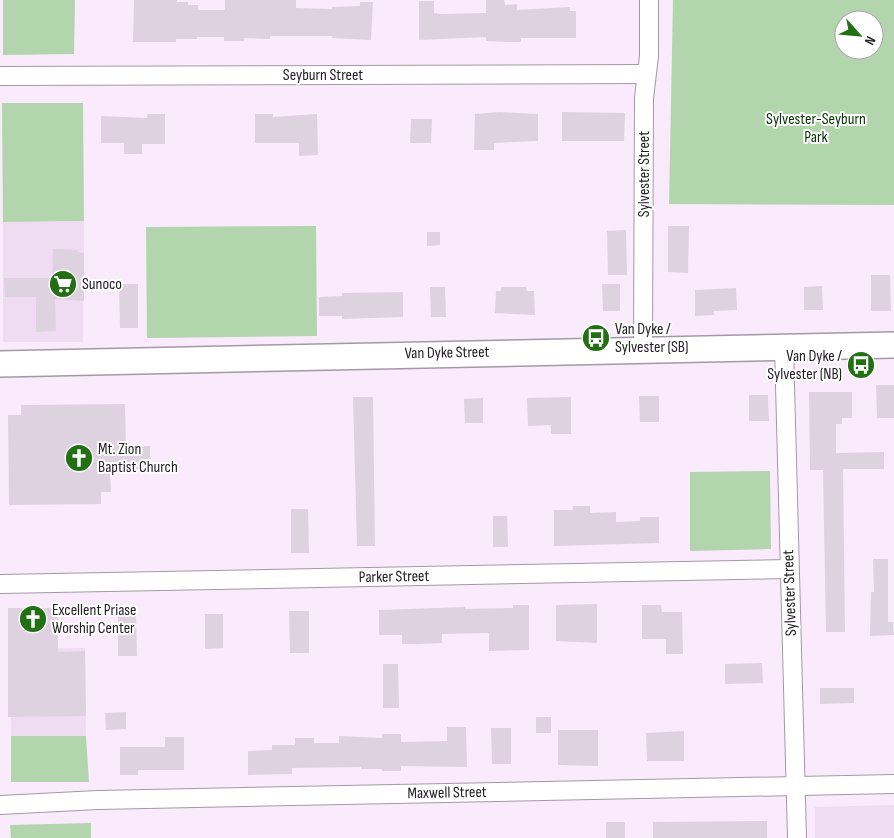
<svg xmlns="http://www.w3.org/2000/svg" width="894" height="838" viewBox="0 0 894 838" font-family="'Sofia Sans Condensed',sans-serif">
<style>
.built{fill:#efdcf2}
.green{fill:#b3d5ae;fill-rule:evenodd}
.building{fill:#ded1e0}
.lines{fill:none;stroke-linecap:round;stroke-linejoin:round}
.minor-casing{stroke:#a498a7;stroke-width:20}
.secondary-casing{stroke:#a498a7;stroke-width:28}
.minor{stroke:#fff;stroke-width:18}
.secondary{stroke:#fff;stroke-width:25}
.labels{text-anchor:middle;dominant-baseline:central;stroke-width:4;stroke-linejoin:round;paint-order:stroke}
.street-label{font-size:16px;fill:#252026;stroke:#fff}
.park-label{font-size:16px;fill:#063301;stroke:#fff}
.poi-label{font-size:16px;fill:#252026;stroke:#fff;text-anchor:start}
</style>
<rect width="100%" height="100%" fill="#f9ebfb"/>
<!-- built -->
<g class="built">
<polygon points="84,221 83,342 3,342 3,222"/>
<polygon points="85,648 86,736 11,736 10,649"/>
<polygon points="894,805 894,838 815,838 815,807"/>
</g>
<!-- green -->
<g class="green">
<polygon points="3,0 75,0 74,54 3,55"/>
<path d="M673,0H894V205L669,204ZM844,20H874V50H844Z"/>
<polygon points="2,103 83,103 84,221 3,222"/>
<polygon points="316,226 317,336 147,338 146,227"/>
<polygon points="770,471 771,549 690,551 690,472"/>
<polygon points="11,736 86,736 89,782 11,782"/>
<polygon points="91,823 91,838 11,838 10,825"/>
</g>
<!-- building -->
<g class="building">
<polygon points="134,0 177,0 177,2 188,2 188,5 198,5 198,10 225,10 225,0 296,0 296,8 332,9 332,7 360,6 360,2 373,2 371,40 332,38 332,36 270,36 270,39 244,38 244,41 224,41 224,37 197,37 197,39 176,39 176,42 133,42"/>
<polygon points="486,0 504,0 505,5 517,4 517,10 570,7 570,11 576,11 576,38 521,38 521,42 508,42 486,41 486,37 419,40 419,1 434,1 434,13 441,14 486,13"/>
<polygon points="499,112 538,114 538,141 494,143 494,150 474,150 475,114"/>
<polygon points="562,112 625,113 624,141 562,141"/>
<polygon points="147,114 165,114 165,144 142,144 142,154 124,154 124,143 101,143 101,116 147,118"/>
<polygon points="255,114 273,114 273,117 317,114 318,155 299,156 299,143 255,143"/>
<polygon points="411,119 432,119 431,143 410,143"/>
<polygon points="668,226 689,226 688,273 668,272"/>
<polygon points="626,230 627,275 608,275 607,231"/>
<polygon points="427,232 440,232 440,245 427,246"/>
<polygon points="53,249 77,250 77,252 84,253 84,301 55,299 56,331 36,332 36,297 5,297 4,278 52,278"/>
<polygon points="871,275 890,275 891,311 871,311"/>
<polygon points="119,284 138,284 138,328 120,328"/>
<polygon points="602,284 620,284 620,311 603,311"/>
<polygon points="822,286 823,310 804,310 804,287"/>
<polygon points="430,287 445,287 446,317 431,317"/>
<polygon points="501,287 526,287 527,291 534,291 535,315 495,313 496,291 501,291"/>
<polygon points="736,288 737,310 714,311 714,315 695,316 695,290"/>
<polygon points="403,292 403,317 342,319 342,316 319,316 319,297 342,296 342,293"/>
<polygon points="876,385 894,385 894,418 877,418"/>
<polygon points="809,392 852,392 852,418 842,418 842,424 836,424 836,453 884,452 884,469 843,469 845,632 826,632 823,470 810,470"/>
<polygon points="749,395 768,395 769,421 749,421"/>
<polygon points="639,396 659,396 659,422 640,422"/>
<polygon points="353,397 373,397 375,546 357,546"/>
<polygon points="571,397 571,434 551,434 551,425 528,426 527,398"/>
<polygon points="483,398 483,423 465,423 464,399"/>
<polygon points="125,404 126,447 150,446 150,470 110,471 111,492 101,492 101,504 9,505 8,415 21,415 21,405"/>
<polygon points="573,506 590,506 590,513 616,512 616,522 640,521 640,517 659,517 659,543 554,546 554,510 573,510"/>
<polygon points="291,509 308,509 309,553 291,553"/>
<polygon points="493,516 507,516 508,547 493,547"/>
<polygon points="873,559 888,559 888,622 893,622 894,635 870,636 871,592 874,592"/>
<polygon points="597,604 597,643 556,641 556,605"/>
<polygon points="513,605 529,605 529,650 489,651 489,633 442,634 442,643 419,644 402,644 402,635 379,635 379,610 465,607 465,609 513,608"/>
<polygon points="642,605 661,605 662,612 682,612 683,654 666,654 666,639 642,639"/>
<polygon points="8,608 58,608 58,652 85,651 86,716 8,717"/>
<polygon points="289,611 309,611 309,653 290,653"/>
<polygon points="205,614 223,614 223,648 205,649"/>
<polygon points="118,616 136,616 137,656 118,656"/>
<polygon points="762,663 763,683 725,684 725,664"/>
<polygon points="383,664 398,664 399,708 383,708"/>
<polygon points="820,688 854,688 854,703 820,704"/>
<polygon points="126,712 126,729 106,730 105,713"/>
<rect x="536" y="717" width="15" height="16"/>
<polygon points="447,727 466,727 467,767 401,766 401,771 382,771 382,769 361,769 361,767 292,768 292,774 248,775 248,751 272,750 272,745 295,745 295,738 314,738 314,743 339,743 339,736 382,738 382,734 401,734 401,742 447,741"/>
<polygon points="491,728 511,728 511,764 492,764"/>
<polygon points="558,730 598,730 598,766 558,765"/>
<polygon points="684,731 684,761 647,761 646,733"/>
<polygon points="165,737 184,737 184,770 138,770 138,775 120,775 120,747 165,747"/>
<polygon points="767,821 767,838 653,838 653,822"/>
<rect x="606" y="822" width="19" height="16"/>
</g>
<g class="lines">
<defs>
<g id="minor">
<polyline points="0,76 646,74"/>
<polyline points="784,347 797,838"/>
<polyline points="643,349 644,98 649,56 649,0"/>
<polyline points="0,584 789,569"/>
<polyline points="0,805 98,800 894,784"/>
</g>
<polyline id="secondary" points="0,364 894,345"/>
</defs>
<!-- minor casing -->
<use href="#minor" class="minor-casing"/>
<!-- secondary casing -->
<use href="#secondary" class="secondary-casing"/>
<!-- minor -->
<use href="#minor" class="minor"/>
<!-- secondary -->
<use href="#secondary" class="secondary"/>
</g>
<!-- icons -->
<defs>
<symbol id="supermarket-disc" viewBox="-11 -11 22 22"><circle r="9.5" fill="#226f14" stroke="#fff"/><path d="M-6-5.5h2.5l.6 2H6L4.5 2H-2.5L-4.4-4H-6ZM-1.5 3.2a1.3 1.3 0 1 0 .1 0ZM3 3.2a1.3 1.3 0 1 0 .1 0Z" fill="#fff"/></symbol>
<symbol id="bus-disc" viewBox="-11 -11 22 22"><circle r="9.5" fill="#226f14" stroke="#fff"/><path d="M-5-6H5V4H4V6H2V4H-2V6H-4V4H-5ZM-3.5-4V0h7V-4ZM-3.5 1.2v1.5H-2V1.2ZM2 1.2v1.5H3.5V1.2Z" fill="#fff"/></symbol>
<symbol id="church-disc" viewBox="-11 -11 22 22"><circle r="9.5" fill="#226f14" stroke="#fff"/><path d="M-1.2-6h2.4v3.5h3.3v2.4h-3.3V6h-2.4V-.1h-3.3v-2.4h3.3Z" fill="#fff"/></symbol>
</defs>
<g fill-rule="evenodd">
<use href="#supermarket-disc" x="47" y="268" width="32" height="32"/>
<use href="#bus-disc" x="580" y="322" width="32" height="32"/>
<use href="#bus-disc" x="845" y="349" width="32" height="32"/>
<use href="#church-disc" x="63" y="442" width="32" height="32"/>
<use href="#church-disc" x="17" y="603" width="32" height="32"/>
</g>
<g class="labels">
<!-- street labels -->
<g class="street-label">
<text x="323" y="75">Seyburn Street</text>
<text transform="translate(644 174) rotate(-90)">Sylvester Street</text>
<text transform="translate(447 353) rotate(-1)">Van Dyke Street</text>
<text transform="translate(394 577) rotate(-1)">Parker Street</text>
<text transform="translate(790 593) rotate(-92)">Sylvester Street</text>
<text transform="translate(447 793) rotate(-1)">Maxwell Street</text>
</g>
<!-- park labels -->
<g class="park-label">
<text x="816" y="119">Sylvester-Seyburn<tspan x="816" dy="18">Park</tspan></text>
</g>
<!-- poi labels -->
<g class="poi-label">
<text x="82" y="284">Sunoco</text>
<text x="615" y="329">Van Dyke /<tspan x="615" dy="18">Sylvester (SB)</tspan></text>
<text x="842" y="356" text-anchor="end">Van Dyke /<tspan x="842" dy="18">Sylvester (NB)</tspan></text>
<text x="98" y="449">Mt. Zion<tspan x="98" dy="18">Baptist Church</tspan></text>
<text x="52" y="610">Excellent Priase<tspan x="52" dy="18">Worship Center</tspan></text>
</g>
</g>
<!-- north arrow -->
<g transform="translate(859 35) rotate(117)"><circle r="24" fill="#ffffff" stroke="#a8a6a8"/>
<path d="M0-4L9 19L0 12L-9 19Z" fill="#226f14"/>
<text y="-8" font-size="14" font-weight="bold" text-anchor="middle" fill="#252026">N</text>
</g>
</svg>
